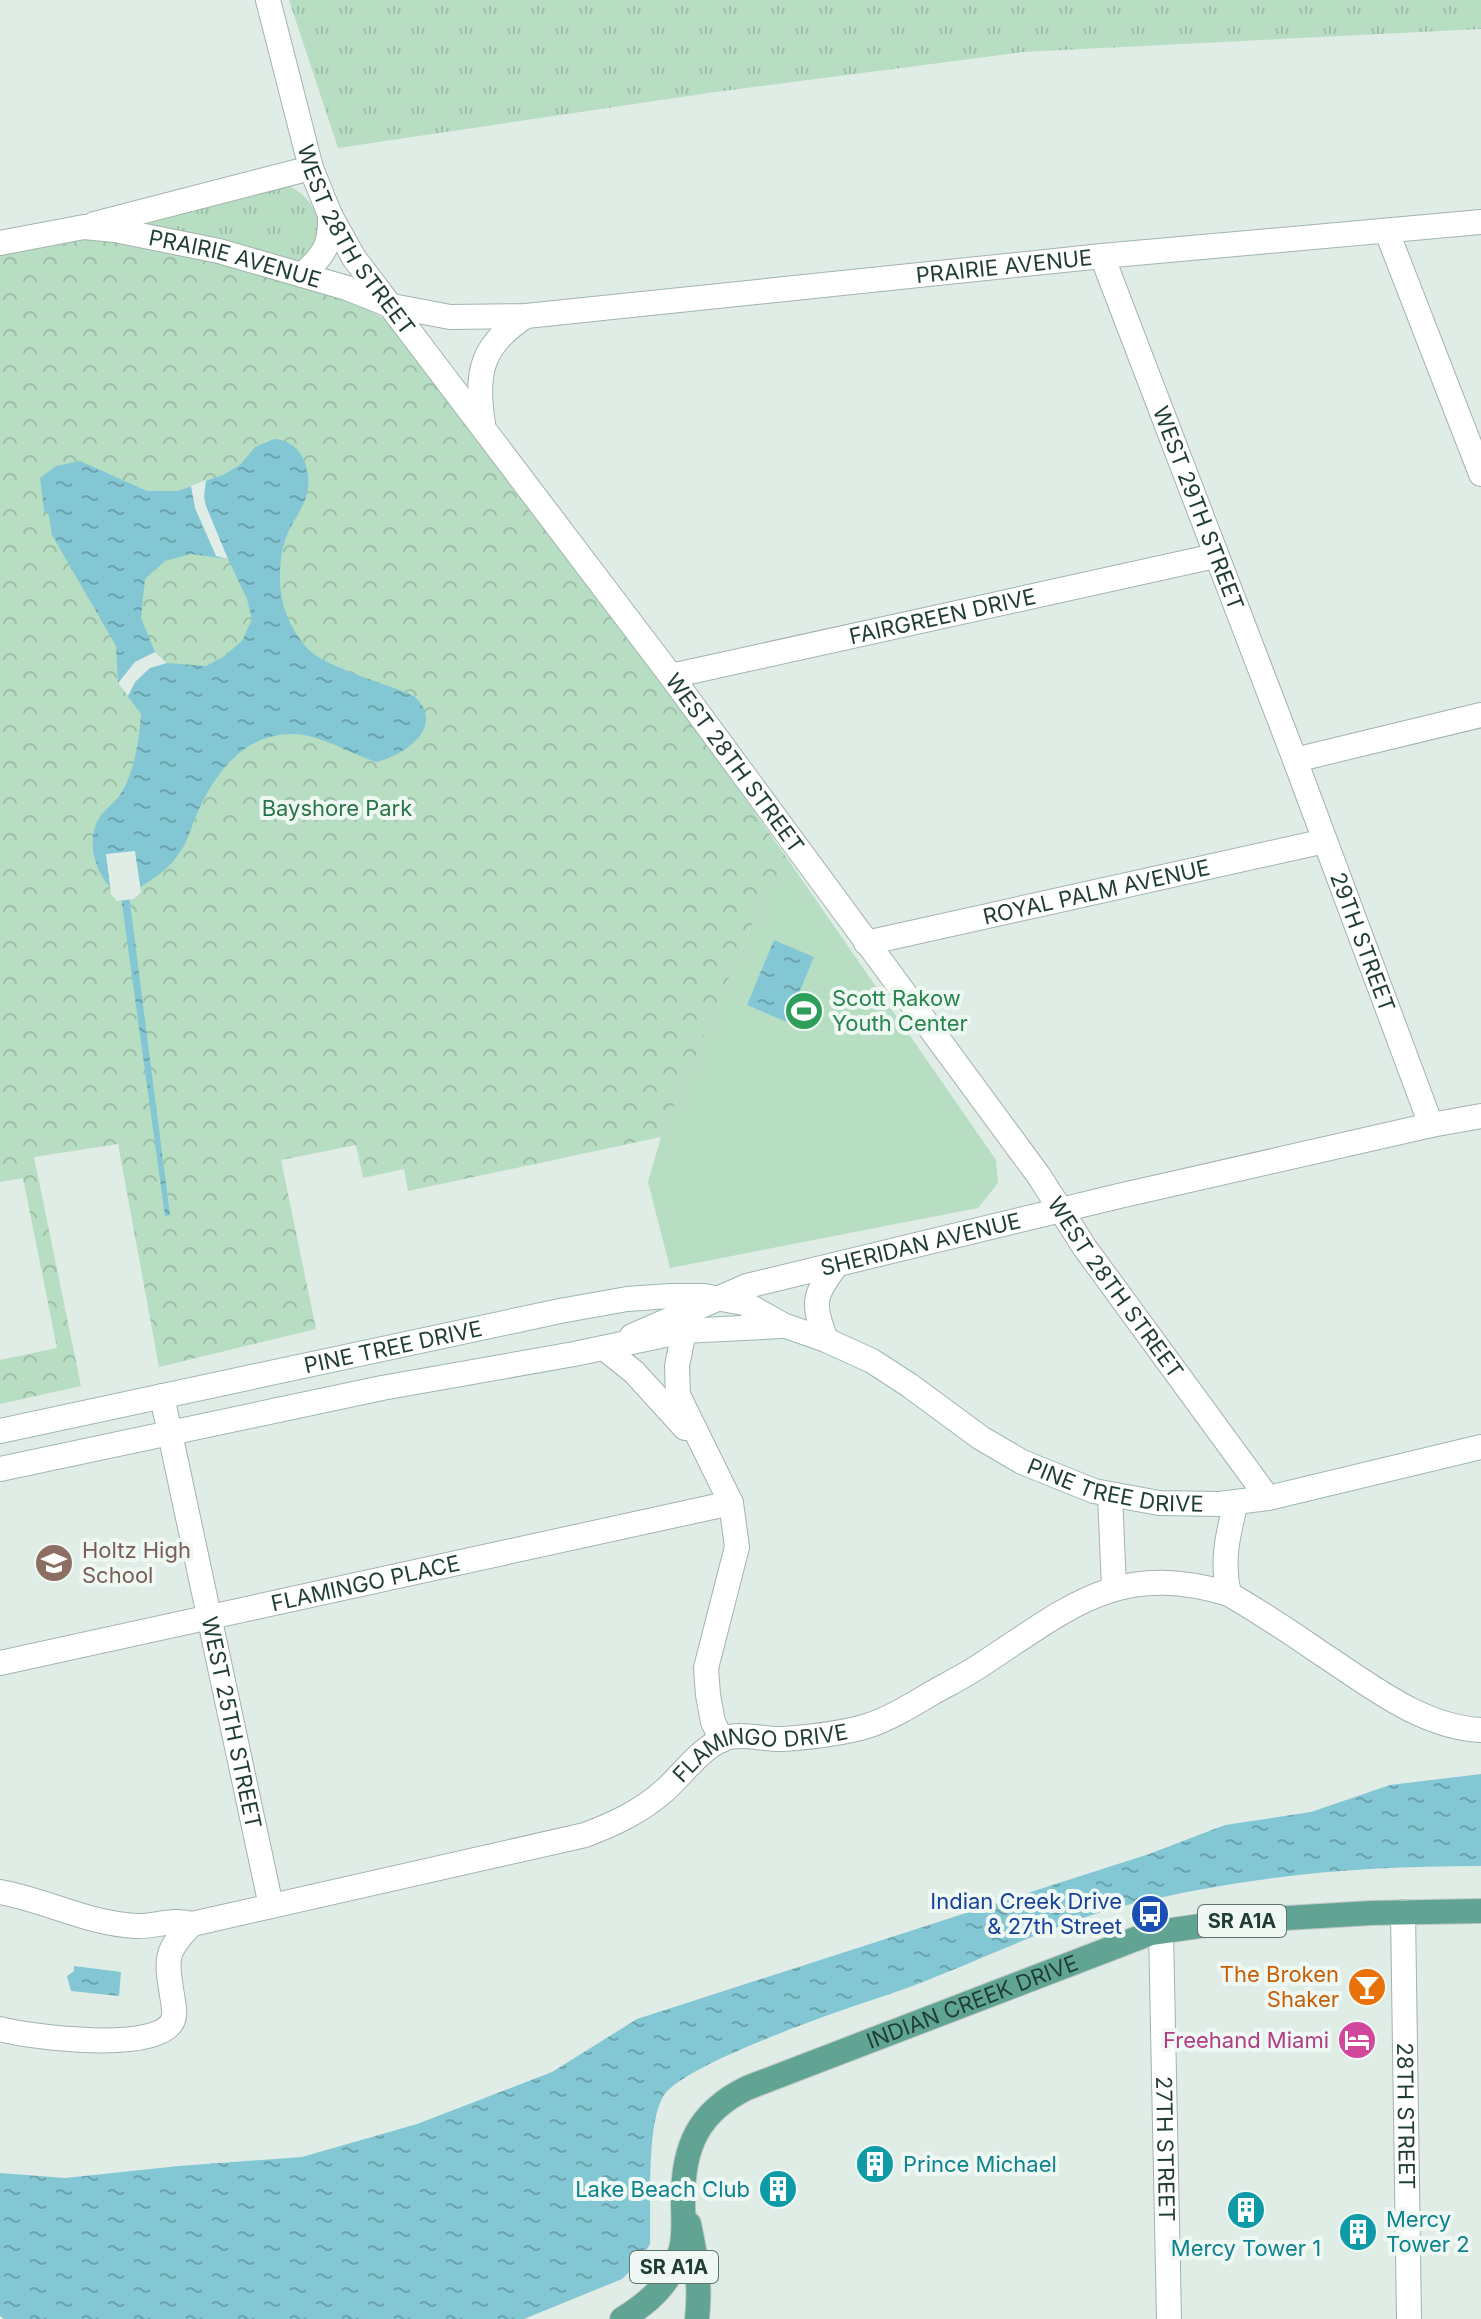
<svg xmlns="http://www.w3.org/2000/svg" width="1481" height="2319" viewBox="0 0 1481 2319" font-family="Inter,sans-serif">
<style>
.grass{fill:url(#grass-tufts)}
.park{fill:url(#park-crowns)}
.pitch{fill:#b7dec2}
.water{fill:url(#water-ripples);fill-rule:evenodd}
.pier{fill:#e0ece6}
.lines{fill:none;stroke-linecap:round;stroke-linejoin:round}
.street-casing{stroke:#a2b4ad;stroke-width:26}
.secondary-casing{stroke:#9db8af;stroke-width:26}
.primary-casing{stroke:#c0c9c6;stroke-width:26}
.street{stroke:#fff;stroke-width:24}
.secondary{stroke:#fff;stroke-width:24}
.primary{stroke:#61a493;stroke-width:24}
.labels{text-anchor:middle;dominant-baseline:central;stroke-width:8;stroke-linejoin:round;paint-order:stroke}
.shield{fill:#f0f8f4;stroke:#5e756e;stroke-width:2}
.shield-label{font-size:20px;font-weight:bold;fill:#1f3d35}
.street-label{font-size:22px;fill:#1f3d35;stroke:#f0f8f4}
.park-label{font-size:22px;fill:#287547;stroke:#f0f8f4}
.leisure-label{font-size:22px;fill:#27864d;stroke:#f0f8f4;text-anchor:start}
.education-label{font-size:22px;fill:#785e54;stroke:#f0f8f4;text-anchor:start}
.transit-label{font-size:22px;fill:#164399;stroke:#f0f8f4;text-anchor:end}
.food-label{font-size:22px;fill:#c56008;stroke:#f0f8f4;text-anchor:end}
.hotel-label{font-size:22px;fill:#b23c85;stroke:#f0f8f4;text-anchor:end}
.culture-label{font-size:22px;fill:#0d838f;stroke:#f0f8f4;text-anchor:start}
</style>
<defs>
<pattern id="grass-tufts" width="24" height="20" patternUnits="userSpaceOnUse" patternTransform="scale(2)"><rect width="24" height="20" fill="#b7dec2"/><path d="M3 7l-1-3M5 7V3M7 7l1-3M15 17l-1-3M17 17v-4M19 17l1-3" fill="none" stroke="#9dbfa7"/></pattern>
<pattern id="park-crowns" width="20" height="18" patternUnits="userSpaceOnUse" patternTransform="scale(2)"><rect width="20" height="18" fill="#b7dec2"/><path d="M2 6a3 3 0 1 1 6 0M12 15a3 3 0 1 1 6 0" fill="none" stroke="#9dbfa7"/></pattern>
<pattern id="water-ripples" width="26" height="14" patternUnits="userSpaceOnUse" patternTransform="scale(2)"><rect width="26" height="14" fill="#84c7d4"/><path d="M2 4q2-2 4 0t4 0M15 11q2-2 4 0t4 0" fill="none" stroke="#6ba3ad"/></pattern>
</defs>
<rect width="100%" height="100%" fill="#e0ece6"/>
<!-- grass -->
<g class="grass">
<polygon points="289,0 1481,0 1481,29 1023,52 715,92 338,148"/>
<path d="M280,182C306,192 317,207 322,235L303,263L140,224Z"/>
</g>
<!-- park -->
<polygon class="park" points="95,238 223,262 359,304 388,321 663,683 789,861 769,885 661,1137 408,1191 404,1169 363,1178 356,1145 281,1160 316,1329 159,1367 118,1144 34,1157 81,1386 0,1404 0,1360 57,1348 23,1178 0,1182 0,253 31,245"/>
<!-- pitch -->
<polygon class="pitch" points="789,861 996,1160 998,1183 978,1208 670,1268 648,1182 661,1137 769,885"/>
<!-- water -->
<g class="water">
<path d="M274,439C303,440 315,475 305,500C299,515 288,528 284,544C281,553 280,566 280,575C279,603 289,627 307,648C323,667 389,684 414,696C447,726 405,755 377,762C350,754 324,736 296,734C248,732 219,767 200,807C192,822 190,838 180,852C167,873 148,881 129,895L170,1215L165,1216L121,897C99,882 84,846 98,820C104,809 116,802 122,792C135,769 139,740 141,714L118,683L116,646L52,535L49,516L44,510L40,478L56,466L80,461L147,491H178L225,474L241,464L255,447ZM191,554L228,559L247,599L252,619L242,641L223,657L206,666L167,663L155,652L141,618L145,579L165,561Z"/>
<polygon points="774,940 814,957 787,1022 747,1005"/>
<path d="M1481,1774V1866C1381,1866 1291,1872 1192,1891C1159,1898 1125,1904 1092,1915C1018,1939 947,1976 872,2000C833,2013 685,2064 664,2095C646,2122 651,2208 650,2244L638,2264L622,2279L524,2319H4L0,2316V2173L65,2178L179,2166L302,2157L417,2124L552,2072L637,2019L1149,1854L1225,1825L1311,1812L1390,1785Z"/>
<polygon points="74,1966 121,1972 119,1996 71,1991 67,1976 74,1971"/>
</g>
<!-- pier -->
<g class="pier">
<polygon points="206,480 204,497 206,506 228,559 216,556 195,508 191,486"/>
<polygon points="155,652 167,663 150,668 135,682 128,696 118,683 135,662"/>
<polygon points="135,851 141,892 134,899 117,901 111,894 106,854"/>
</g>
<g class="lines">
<defs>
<g id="street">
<path id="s1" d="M268,0L311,168L330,215L354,258L671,676L1039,1176L1085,1248L1268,1498"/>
<polyline points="94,224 311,168"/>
<polyline points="1387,232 1481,474"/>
<path id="s2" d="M0,243L84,227L115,230L219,251L347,288L392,306L450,317L526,316L1102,256L1481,222"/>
<path id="s3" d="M1102,256L1295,760L1431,1125"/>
<path d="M302,275C324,255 331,246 330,215"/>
<path d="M483,424C475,373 481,345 526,316"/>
<path id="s4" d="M671,676L1215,556"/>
<polyline points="1295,760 1481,715"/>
<path id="s5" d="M866,943L1325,841"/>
<polyline points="684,1331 677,1366 678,1395 731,1503 737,1547 706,1668 708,1695 713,1722 722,1740"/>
<path id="s6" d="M632,1336L747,1286L1119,1196L1431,1125L1481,1116"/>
<path d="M826,1340C813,1304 812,1297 836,1266"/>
<polyline points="604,1348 634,1372 685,1428"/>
<path id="s7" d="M162,1396L271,1906"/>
<polyline points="1110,1495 1114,1587"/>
<path d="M1229,1594C1221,1561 1228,1534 1236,1502"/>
<path id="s8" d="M0,1663L731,1503"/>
<path id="s9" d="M0,1892C46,1900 89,1924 136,1926C154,1927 173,1918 192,1924L585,1835C614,1824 640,1812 664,1791C682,1775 700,1749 723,1739C741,1732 764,1740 783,1739C810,1737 841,1734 867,1726C889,1719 912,1705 932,1693C950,1683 968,1674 984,1663C1071,1606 1119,1561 1229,1594C1261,1613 1292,1633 1322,1654C1370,1685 1421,1727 1481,1730"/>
<path id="s10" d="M1403,1912L1409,2319"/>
<path id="s11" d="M1161,1931L1169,2319"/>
<path d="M0,2029C29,2037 160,2054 173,2020C176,2012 173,2003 172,1995C166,1958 165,1951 192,1924"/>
</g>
<g id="secondary">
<path id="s12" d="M0,1431L560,1311L627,1299L670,1296H704L744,1303L783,1325L826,1340L872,1361L909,1385L981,1438L1022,1462L1094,1491L1159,1503L1219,1504L1268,1498L1481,1447"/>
<polyline points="0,1469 382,1388 574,1354 684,1331 781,1326"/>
</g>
<g id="primary">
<path d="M689,2224C696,2257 701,2285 697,2319"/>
<path id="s13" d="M622,2319C650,2302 672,2282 681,2249C685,2233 683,2216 683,2199C683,2147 698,2112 747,2088L1151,1933L1235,1921L1371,1913L1481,1911"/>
</g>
</defs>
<!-- street casing -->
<use href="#street" class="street-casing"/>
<!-- secondary casing -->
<use href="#secondary" class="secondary-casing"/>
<!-- primary casing -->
<use href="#primary" class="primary-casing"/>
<!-- street -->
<use href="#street" class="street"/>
<!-- secondary -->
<use href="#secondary" class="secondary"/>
<!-- primary -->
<use href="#primary" class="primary"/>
</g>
<!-- icons -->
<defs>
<symbol id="stadium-disc" viewBox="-11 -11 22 22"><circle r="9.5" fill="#2e9e5b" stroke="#f0f8f4"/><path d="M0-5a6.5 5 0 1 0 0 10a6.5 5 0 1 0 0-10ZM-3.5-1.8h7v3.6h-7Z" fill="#fff"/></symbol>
<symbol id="school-disc" viewBox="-11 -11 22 22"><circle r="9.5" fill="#8d6e63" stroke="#f0f8f4"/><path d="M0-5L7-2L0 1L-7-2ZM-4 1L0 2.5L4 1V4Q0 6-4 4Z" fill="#fff"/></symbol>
<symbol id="bus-disc" viewBox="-11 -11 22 22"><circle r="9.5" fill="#1a4fb4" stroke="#f0f8f4"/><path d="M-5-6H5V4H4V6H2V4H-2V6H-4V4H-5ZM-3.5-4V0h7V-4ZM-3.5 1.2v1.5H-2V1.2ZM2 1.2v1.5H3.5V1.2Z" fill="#fff"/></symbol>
<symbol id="bar-disc" viewBox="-11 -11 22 22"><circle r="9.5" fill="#e8710a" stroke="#f0f8f4"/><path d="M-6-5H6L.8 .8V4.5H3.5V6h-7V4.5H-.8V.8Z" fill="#fff"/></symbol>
<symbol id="hotel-disc" viewBox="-11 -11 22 22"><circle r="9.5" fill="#d1479c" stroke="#f0f8f4"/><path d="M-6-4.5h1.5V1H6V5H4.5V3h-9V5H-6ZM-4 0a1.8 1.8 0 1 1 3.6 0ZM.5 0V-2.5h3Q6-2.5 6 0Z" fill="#fff"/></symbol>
<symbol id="building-disc" viewBox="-11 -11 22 22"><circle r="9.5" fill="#0f9aa8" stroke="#f0f8f4"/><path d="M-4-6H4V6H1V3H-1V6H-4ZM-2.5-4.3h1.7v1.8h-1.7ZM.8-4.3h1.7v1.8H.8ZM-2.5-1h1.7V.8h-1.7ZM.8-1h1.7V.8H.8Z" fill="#fff"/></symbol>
</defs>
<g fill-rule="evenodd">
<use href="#stadium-disc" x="782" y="989" width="44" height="44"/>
<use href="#school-disc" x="32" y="1541" width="44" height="44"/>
<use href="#bus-disc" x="1128" y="1892" width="44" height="44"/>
<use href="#bar-disc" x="1345" y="1965" width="44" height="44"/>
<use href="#hotel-disc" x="1335" y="2018" width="44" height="44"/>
<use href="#building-disc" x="853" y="2142" width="44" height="44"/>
<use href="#building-disc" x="756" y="2167" width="44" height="44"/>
<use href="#building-disc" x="1224" y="2188" width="44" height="44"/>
<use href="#building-disc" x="1336" y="2210" width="44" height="44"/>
</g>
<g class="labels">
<!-- shield labels -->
<g class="shield">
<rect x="1198" y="1905" width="88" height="32" rx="6"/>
<rect x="630" y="2251" width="88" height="32" rx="6"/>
</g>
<g class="shield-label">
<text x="1242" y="1921">SR A1A</text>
<text x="674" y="2267">SR A1A</text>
</g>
<!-- street labels -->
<g class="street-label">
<text stroke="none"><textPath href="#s1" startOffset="258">WEST 28TH STREET</textPath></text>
<text stroke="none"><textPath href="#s2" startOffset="240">PRAIRIE AVENUE</textPath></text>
<text stroke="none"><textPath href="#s2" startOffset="1020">PRAIRIE AVENUE</textPath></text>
<text stroke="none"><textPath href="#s3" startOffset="270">WEST 29TH STREET</textPath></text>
<text stroke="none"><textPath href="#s4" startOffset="278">FAIRGREEN DRIVE</textPath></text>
<text stroke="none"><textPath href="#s1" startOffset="906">WEST 28TH STREET</textPath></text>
<text stroke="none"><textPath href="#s5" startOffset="236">ROYAL PALM AVENUE</textPath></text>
<text stroke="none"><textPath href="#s3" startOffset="734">29TH STREET</textPath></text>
<text stroke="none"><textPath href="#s6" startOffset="304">SHERIDAN AVENUE</textPath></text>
<text stroke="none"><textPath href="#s1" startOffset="1554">WEST 28TH STREET</textPath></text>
<text stroke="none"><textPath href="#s12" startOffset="402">PINE TREE DRIVE</textPath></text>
<text stroke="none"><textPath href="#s12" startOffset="1178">PINE TREE DRIVE</textPath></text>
<text stroke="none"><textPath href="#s8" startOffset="374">FLAMINGO PLACE</textPath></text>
<text stroke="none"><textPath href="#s7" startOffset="334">WEST 25TH STREET</textPath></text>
<text stroke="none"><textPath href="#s9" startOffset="802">FLAMINGO DRIVE</textPath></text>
<text stroke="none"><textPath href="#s13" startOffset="522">INDIAN CREEK DRIVE</textPath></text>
<text stroke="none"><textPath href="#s10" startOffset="204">28TH STREET</textPath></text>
<text stroke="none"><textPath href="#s11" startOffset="218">27TH STREET</textPath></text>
</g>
<!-- park labels -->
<g class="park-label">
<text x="337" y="808">Bayshore Park</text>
</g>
<!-- leisure labels -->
<g class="leisure-label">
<text x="832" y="998">Scott Rakow<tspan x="832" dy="25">Youth Center</tspan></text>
</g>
<!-- education labels -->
<g class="education-label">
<text x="82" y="1550">Holtz High<tspan x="82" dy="25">School</tspan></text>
</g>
<!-- transit labels -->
<g class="transit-label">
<text x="1122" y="1901">Indian Creek Drive<tspan x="1122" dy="25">&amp; 27th Street</tspan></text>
</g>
<!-- food labels -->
<g class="food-label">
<text x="1339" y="1974">The Broken<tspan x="1339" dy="25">Shaker</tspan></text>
</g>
<!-- hotel labels -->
<g class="hotel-label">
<text x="1329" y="2040">Freehand Miami</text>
</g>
<!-- culture labels -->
<g class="culture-label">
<text x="903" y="2164">Prince Michael</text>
<text x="750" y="2189" text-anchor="end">Lake Beach Club</text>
<text x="1386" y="2219">Mercy<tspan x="1386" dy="25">Tower 2</tspan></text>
<text x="1246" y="2248" text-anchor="middle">Mercy Tower 1</text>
</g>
</g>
</svg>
